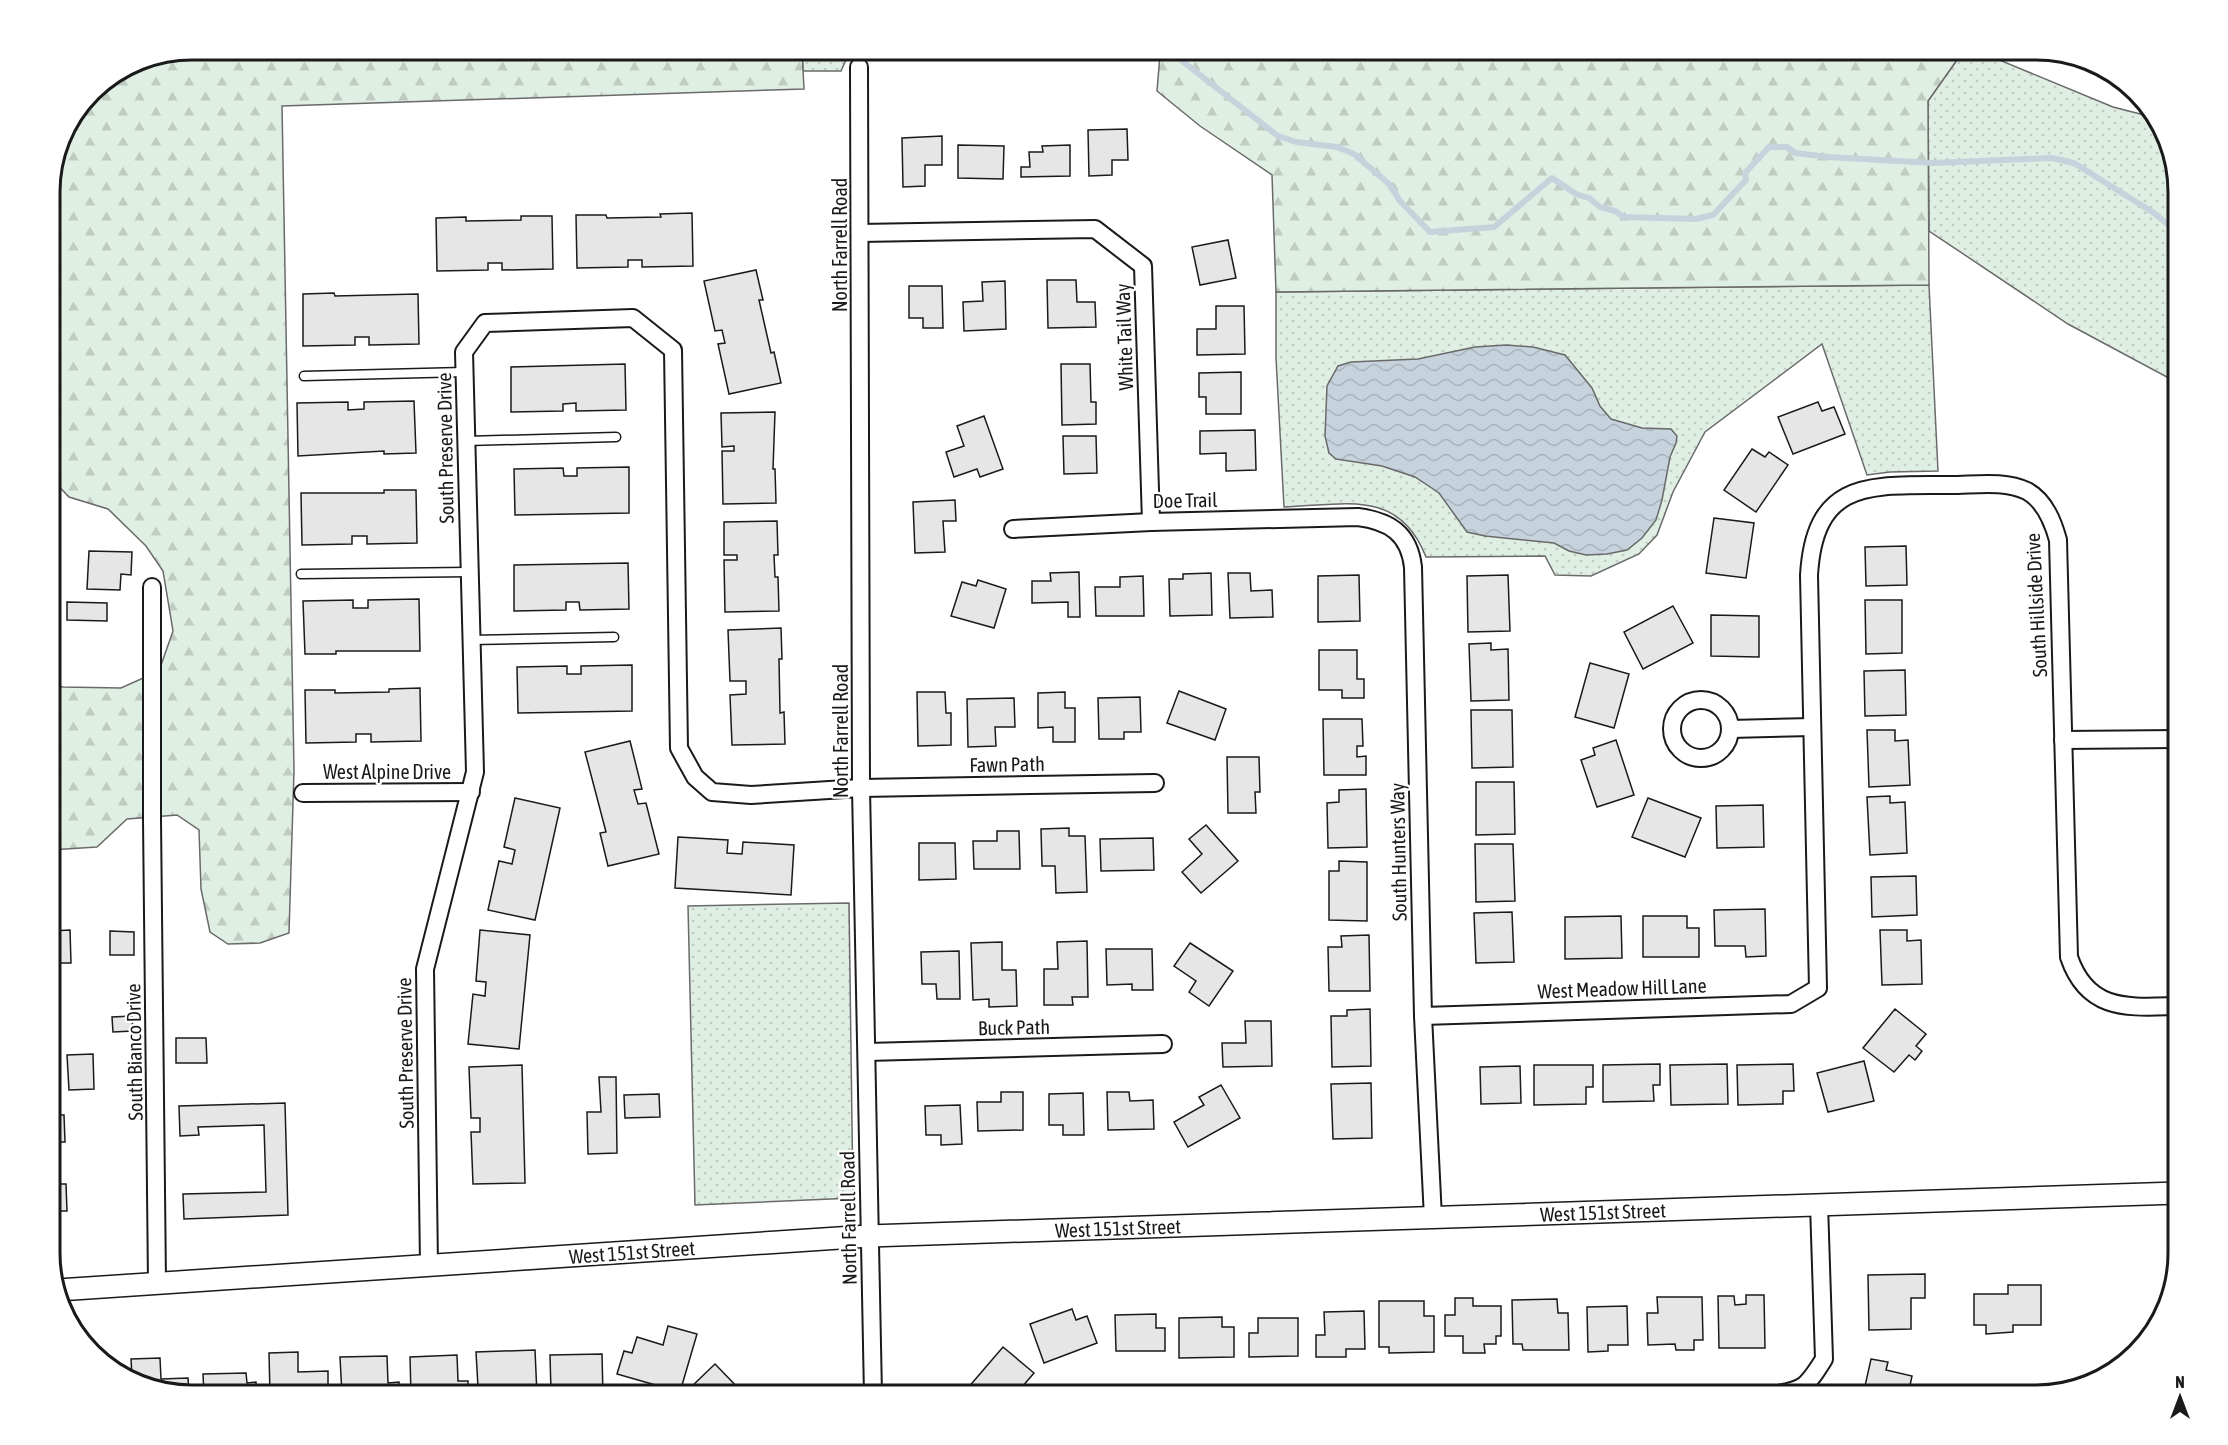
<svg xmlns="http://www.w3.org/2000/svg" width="2228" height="1445" viewBox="0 0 2228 1445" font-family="'Asap Condensed',sans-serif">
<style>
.grass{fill:url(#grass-dots);stroke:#6a6a6a;stroke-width:1.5}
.forest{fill:url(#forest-firs);stroke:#6a6a6a;stroke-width:1.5}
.water{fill:url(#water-waves);stroke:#6a6a6a;stroke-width:1.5}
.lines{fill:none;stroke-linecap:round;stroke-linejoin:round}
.stream{stroke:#c6d2dc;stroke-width:6}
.building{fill:#e6e6e6;stroke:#1a1a1a;stroke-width:1.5}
.service-casing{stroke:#1a1a1a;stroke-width:11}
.minor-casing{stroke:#1a1a1a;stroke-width:20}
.tertiary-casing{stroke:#1a1a1a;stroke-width:24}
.service{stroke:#fff;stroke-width:8}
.minor{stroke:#fff;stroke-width:16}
.tertiary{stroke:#fff;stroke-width:21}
.labels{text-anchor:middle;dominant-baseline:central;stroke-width:4.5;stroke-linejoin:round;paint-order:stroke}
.street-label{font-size:20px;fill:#1a1a1a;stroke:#fff}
.rim{fill:none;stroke:#1a1a1a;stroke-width:3}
</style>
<defs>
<pattern id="grass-dots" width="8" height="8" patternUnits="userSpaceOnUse" patternTransform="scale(1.5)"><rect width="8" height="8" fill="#e0efe3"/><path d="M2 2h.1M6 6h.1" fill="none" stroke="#c0ccc2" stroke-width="1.8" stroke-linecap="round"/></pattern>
<pattern id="forest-firs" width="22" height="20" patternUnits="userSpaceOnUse" patternTransform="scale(1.5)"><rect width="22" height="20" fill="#e0efe3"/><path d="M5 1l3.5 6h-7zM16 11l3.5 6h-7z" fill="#c0ccc2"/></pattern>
<pattern id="water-waves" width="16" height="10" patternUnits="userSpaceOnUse" patternTransform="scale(1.5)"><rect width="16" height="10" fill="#c6d2dc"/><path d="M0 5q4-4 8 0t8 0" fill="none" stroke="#aab4bc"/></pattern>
</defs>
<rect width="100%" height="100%" fill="#fff"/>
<!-- grass -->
<g class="grass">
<polygon points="802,50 849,50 849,53 841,71 803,71"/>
<polygon points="1964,50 1986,50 1992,57 2113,107 2156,118 2160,121 2178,192 2178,383 2068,324 1929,231 1928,101"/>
<path d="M1929,285L1938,471L1890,472L1867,475L1822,344L1705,432L1673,492L1657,535L1639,554L1591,576L1555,575L1545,556L1426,557C1399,488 1345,505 1284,507L1276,358V292Z"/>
<polygon points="849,903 853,1198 695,1205 688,906"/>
</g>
<!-- forest -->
<g class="forest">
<polygon points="193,50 802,50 804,89 282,106 294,770 289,933 260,943 228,944 210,932 201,889 199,830 177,815 127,819 97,847 50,850 50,684 63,687 121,688 159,671 173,631 163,571 146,546 108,509 69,497 50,477 50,183 61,137 92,91 138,60"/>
<polygon points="1579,50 1964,50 1928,101 1929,285 1276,292 1272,175 1200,126 1157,91 1160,55 1388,51 1571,60"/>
</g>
<!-- water -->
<polygon class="water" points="1506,345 1533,347 1565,355 1592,388 1600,406 1611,419 1642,428 1671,429 1677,436 1676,443 1670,457 1662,500 1656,520 1642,538 1627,550 1607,554 1586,555 1569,551 1554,543 1485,536 1467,532 1439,493 1415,477 1382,466 1336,459 1329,453 1325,436 1327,386 1338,366 1351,362 1418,359 1475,347"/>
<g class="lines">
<!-- stream -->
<polyline class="stream" points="1168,50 1278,136 1296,142 1337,147 1354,154 1389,184 1400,201 1430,232 1494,227 1552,178 1576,194 1589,198 1600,207 1615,211 1624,217 1696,219 1713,215 1746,180 1745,173 1769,147 1787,147 1795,153 1828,157 1932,163 2052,158 2074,163 2154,213 2178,233"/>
</g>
<!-- building -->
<g class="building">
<polygon points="1127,129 1128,160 1112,160 1112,175 1089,176 1088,130"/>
<polygon points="942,136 942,165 925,165 925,186 903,187 902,138"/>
<polygon points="958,145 1004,146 1003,179 958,178"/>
<polygon points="1070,145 1070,176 1021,177 1021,167 1030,167 1029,152 1043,152 1042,146"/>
<polygon points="692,213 693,266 642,267 642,260 628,260 628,267 577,268 576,215 606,215 607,218 661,217 660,214"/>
<polygon points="521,216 552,216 553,269 502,270 502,263 488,263 488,270 437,271 436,218 466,217 466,221 521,220"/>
<polygon points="1228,240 1236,278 1200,285 1192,247"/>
<polygon points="756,270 763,300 759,300 771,353 774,352 781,383 729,394 718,344 725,343 722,330 715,331 704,281"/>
<polygon points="1047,280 1076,280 1077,302 1095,302 1096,327 1048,328"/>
<polygon points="1005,281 1006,329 964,331 963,302 983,301 982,282"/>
<polygon points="909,286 942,286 943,328 923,328 923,318 909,318"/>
<polygon points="334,293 335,296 418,294 419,344 369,345 369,337 355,337 355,345 303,346 303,294"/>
<polygon points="1216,306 1244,306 1245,354 1197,355 1197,329 1216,329"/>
<polygon points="625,364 626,410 576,411 576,403 563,404 563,411 511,412 511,367"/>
<polygon points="1061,364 1090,364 1091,402 1096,402 1096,424 1062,425"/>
<polygon points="1241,372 1241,414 1206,414 1206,397 1199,397 1199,373"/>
<polygon points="414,401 416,453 384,454 384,451 298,456 297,403 348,402 348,410 364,409 364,402"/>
<polygon points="1818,402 1822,411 1834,407 1845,434 1793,454 1778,417"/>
<polygon points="775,412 773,469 775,469 776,503 723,504 722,451 734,451 734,446 722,447 721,413"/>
<polygon points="984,416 1003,469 980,477 977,469 954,477 946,452 964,446 957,426"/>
<polygon points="1255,430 1256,470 1226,471 1226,453 1200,454 1200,431"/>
<polygon points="1063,436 1096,436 1097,473 1064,474"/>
<polygon points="1752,449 1765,457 1769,452 1788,465 1756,512 1724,490"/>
<polygon points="629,467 629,513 515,515 514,469 563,468 564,476 577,476 577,468"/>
<polygon points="384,490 416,490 417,543 367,544 367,536 352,536 352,544 302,545 301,493 384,493"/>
<polygon points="955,500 956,521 943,521 945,552 915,553 913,502"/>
<polygon points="1714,518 1754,523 1746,578 1706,573"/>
<polygon points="777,521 778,555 774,555 775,577 778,577 779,611 725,612 724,560 737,560 737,555 724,555 724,522"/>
<polygon points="1906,546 1907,585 1866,586 1865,547"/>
<polygon points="89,551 132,552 131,575 121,574 120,590 87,589"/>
<polygon points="628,563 629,609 580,610 579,602 566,602 566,610 514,611 514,565"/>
<polygon points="1079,572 1080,617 1068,617 1068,602 1032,603 1032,581 1051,581 1050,573"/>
<polygon points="1211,573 1212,615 1170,616 1169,579 1183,579 1183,574"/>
<polygon points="1228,573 1250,573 1251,591 1272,590 1273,617 1230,618"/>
<polygon points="1359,575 1360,621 1318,622 1318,576"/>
<polygon points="1508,575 1510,631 1468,632 1467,576"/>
<polygon points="1143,576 1144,616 1096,616 1095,587 1120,587 1120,577"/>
<polygon points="978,580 1006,589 994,628 951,616 962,582 976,586"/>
<polygon points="419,599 420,651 336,651 336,654 305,654 303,601 353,600 353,608 368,608 368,600"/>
<polygon points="1865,600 1902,600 1902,653 1866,654"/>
<polygon points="67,602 107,603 107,621 67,620"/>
<polygon points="1673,606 1693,643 1643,669 1624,632"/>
<polygon points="1711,615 1759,616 1759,657 1711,656"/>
<polygon points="781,628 782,659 779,659 780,713 784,712 785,744 732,745 730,695 746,694 746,681 730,681 728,630"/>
<polygon points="1491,643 1491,650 1508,649 1509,700 1471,701 1469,644"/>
<polygon points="1319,650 1357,650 1357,679 1364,679 1364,698 1342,698 1342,690 1319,690"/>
<polygon points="1590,663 1629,674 1614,728 1575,717"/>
<polygon points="632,665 632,711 518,713 517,667 567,666 567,674 581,674 581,666"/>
<polygon points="1905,670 1906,715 1865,716 1864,671"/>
<polygon points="420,688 421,741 371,742 371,734 356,734 356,742 306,743 305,690 335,690 335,693 389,692 389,689"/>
<polygon points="1179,691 1226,709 1215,740 1167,723"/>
<polygon points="917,692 945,692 946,713 951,713 951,745 918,746"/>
<polygon points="1065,692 1065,708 1075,708 1075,742 1053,742 1053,727 1038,728 1038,693"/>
<polygon points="1140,697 1141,732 1124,732 1124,739 1099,739 1098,698"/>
<polygon points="1014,698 1015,727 995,727 996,746 968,747 967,699"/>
<polygon points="1471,710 1512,710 1513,767 1472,768"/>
<polygon points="1323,719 1362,719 1363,746 1357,746 1357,757 1366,756 1366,775 1324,775"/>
<polygon points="1867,730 1895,730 1895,741 1908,740 1910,785 1869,787"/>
<polygon points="1616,740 1634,795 1597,807 1581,760 1595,755 1593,748"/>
<polygon points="630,741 642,789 634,790 638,804 646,803 659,854 608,866 600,833 606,832 585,752"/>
<polygon points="1227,757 1259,757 1260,792 1255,792 1256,813 1228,813"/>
<polygon points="1476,782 1514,782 1515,834 1476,835"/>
<polygon points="1366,789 1367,847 1328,848 1327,803 1339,802 1339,790"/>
<polygon points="1890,796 1890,803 1905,802 1907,853 1870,855 1867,797"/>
<polygon points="515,798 560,808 535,920 488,910 499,861 512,864 515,850 504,847"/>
<polygon points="1648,798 1701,818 1685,857 1632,837"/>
<polygon points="1763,805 1764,847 1717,848 1716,806"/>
<polygon points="1206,825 1238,861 1201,893 1182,872 1202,854 1189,839"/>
<polygon points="1069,828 1069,836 1085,836 1087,892 1056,893 1055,866 1042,866 1041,829"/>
<polygon points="997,831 1019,831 1020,869 974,869 973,841 997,841"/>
<polygon points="678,837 728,840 727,853 742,854 743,842 794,845 791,895 675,888"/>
<polygon points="1153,838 1154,870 1101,871 1100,839"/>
<polygon points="919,843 955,843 956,879 919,880"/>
<polygon points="1475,844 1513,844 1515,901 1476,902"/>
<polygon points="1339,861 1367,862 1367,921 1329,920 1329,871 1339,871"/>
<polygon points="1916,876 1917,915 1872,917 1871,877"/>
<polygon points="1765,909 1766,956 1746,957 1745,946 1715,946 1714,910"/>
<polygon points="1512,912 1514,962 1476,963 1474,913"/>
<polygon points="1621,916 1622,958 1565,959 1565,917"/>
<polygon points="1643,916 1687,916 1687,928 1699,928 1699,957 1643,957"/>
<polygon points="70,930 71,963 50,963 50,931"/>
<polygon points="480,930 530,935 519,1049 468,1044 473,994 485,996 486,982 476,981"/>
<polygon points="1880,930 1907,930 1907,941 1921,940 1922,984 1882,985"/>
<polygon points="110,931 134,932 134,955 110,955"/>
<polygon points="1369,935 1370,991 1329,991 1328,947 1342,947 1341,936"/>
<polygon points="1087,941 1088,997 1072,997 1073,1005 1044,1005 1044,969 1058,969 1057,942"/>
<polygon points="1002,942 1002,970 1016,970 1017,1006 989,1007 989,999 973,1000 971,943"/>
<polygon points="1190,943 1233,971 1209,1006 1189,992 1196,981 1174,966"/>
<polygon points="1106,949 1152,949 1153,990 1132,990 1132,984 1107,985"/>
<polygon points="959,951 960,999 937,999 936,984 922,984 921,952"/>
<polygon points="1370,1009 1371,1066 1332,1067 1331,1016 1347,1016 1347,1010"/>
<polygon points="1895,1009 1926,1034 1916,1046 1922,1051 1915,1060 1909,1055 1894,1072 1863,1048"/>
<polygon points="132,1016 133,1031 113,1032 112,1017"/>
<polygon points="1245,1021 1271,1021 1272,1066 1223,1067 1222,1043 1246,1043"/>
<polygon points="176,1038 206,1038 207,1063 176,1063"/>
<polygon points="93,1054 94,1089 69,1090 67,1055"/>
<polygon points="1864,1061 1874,1101 1828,1112 1817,1073"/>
<polygon points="1660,1064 1660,1085 1653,1085 1654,1101 1603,1102 1603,1065"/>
<polygon points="1727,1064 1728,1104 1671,1105 1670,1065"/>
<polygon points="1793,1064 1794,1091 1783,1091 1783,1104 1738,1105 1737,1065"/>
<polygon points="522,1065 525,1183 473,1184 471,1132 480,1132 480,1118 471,1118 469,1067"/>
<polygon points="1534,1065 1593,1065 1593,1087 1586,1087 1586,1104 1534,1105"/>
<polygon points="1520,1066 1521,1103 1481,1104 1480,1067"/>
<polygon points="599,1077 616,1077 617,1153 588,1154 587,1112 601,1112"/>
<polygon points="1371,1083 1372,1138 1333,1139 1331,1084"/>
<polygon points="1221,1085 1240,1118 1188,1147 1174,1122 1204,1105 1199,1097"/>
<polygon points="1001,1092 1023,1092 1023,1130 978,1131 977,1102 1001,1102"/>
<polygon points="1107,1092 1129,1092 1130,1101 1153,1100 1154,1129 1108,1130"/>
<polygon points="1083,1093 1084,1135 1063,1135 1063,1125 1049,1125 1049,1094"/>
<polygon points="659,1094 660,1117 625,1118 624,1095"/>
<polygon points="285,1103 288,1215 184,1219 183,1194 266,1192 264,1125 198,1127 199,1135 180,1136 179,1106"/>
<polygon points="960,1105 962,1144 941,1145 941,1135 926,1135 925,1106"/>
<polygon points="50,1115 64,1115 65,1142 50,1142"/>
<polygon points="50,1184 66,1184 67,1211 50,1211"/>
<polygon points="1925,1274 1925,1298 1911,1298 1911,1329 1869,1330 1868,1275"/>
<polygon points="2008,1285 2041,1285 2041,1325 2013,1325 2013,1332 1986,1334 1986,1325 1974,1325 1974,1294 2008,1294"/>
<polygon points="1746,1295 1764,1295 1765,1348 1719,1348 1718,1296 1734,1296 1735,1305 1746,1304"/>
<polygon points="1657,1297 1702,1297 1703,1340 1694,1340 1694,1350 1676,1350 1675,1344 1648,1345 1647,1313 1658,1313"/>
<polygon points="1455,1298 1473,1298 1473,1306 1501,1306 1501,1336 1496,1336 1496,1344 1484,1344 1485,1353 1463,1353 1463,1336 1445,1336 1445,1315 1455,1315"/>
<polygon points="1557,1299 1558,1313 1568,1313 1569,1350 1523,1350 1522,1344 1513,1344 1512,1300"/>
<polygon points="1379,1301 1424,1301 1424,1316 1434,1316 1434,1352 1389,1353 1389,1347 1379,1347"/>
<polygon points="1627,1306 1628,1345 1608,1345 1608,1351 1588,1352 1587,1307"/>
<polygon points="1072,1309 1076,1320 1087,1316 1097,1343 1044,1363 1030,1324"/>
<polygon points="1364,1311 1365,1349 1346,1349 1346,1357 1316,1357 1316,1335 1325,1335 1324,1312"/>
<polygon points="1156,1314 1156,1328 1165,1328 1165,1351 1116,1351 1115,1315"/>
<polygon points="1222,1317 1222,1327 1234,1327 1234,1357 1179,1358 1179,1318"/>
<polygon points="1258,1318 1298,1318 1298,1356 1249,1357 1249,1333 1258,1333"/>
<polygon points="668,1326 697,1334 680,1392 617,1374 624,1351 632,1353 637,1337 663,1345"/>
<polygon points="1003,1347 1034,1373 1015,1395 974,1395 967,1389"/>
<polygon points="535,1350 537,1395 508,1395 508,1386 478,1387 476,1352"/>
<polygon points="298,1352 298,1372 328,1371 328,1395 270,1395 269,1353"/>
<polygon points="602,1354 603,1395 568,1395 568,1392 551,1392 550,1355"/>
<polygon points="457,1355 458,1381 468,1381 468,1395 411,1395 410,1357"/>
<polygon points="387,1356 388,1383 399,1382 399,1395 342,1395 340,1357"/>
<polygon points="160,1358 161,1379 188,1378 189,1394 132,1377 131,1359"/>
<polygon points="1871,1359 1888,1362 1886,1370 1912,1376 1908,1395 1863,1395"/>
<polygon points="715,1364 745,1395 699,1395 691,1387"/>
<polygon points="246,1373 247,1383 256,1382 256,1395 204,1395 203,1374"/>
</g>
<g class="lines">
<defs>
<g id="service">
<polyline points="304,376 464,372"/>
<polyline points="466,441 616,437"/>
<polyline points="301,574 469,572"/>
<polyline points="471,640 614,637"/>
</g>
<g id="minor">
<polyline points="859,67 861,788 873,1395"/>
<polyline points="860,233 1095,229 1143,266 1151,522"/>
<path d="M1013,529L1151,522L1358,517C1389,521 1409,533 1413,567L1423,1016L1433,1218"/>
<polyline points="152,587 152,820 157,1283"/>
<circle cx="1701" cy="729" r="29"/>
<polyline points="1730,729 1812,727"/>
<polyline points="2063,740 2178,739"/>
<polyline points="303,793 471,792"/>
<path d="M1423,1016L1791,1004L1818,988L1809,575C1815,477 1872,486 1950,485C1975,485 2004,480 2027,491C2045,501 2053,522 2058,540L2069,957C2088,1013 2130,1007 2178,1006"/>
<polyline points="867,1052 1163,1044"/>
<polyline points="429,1265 425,969 475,772 464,352 485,323 633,318 673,350 679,748 695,777 712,792 751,795 861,788 1155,783"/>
<path d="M1770,1395C1803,1391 1806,1388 1824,1359L1819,1204"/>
</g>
<polyline id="tertiary" points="58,1290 869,1236 2178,1193"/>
</defs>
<!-- service casing -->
<use href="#service" class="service-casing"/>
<!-- minor casing -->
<use href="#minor" class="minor-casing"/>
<!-- tertiary casing -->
<use href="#tertiary" class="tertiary-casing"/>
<!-- service -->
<use href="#service" class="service"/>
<!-- minor -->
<use href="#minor" class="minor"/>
<!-- tertiary -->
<use href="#tertiary" class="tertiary"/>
</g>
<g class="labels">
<!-- street labels -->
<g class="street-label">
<text transform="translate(839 245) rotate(-90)">North Farrell Road</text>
<text transform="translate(1124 337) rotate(-92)">White Tail Way</text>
<text transform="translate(445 448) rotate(-91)">South Preserve Drive</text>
<text transform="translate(1185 500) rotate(-1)">Doe Trail</text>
<text transform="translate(2036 605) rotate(-93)">South Hillside Drive</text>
<text transform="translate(840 731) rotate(-90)">North Farrell Road</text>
<text transform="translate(1007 764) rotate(-1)">Fawn Path</text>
<text x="387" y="771">West Alpine Drive</text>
<text transform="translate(1398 852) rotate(-91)">South Hunters Way</text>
<text transform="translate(1622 988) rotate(-2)">West Meadow Hill Lane</text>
<text transform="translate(1014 1027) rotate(-1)">Buck Path</text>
<text transform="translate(134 1052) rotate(-91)">South Bianco Drive</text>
<text transform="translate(405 1053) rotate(-91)">South Preserve Drive</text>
<text transform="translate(1603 1212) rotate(-2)">West 151st Street</text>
<text transform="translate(848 1218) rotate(-91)">North Farrell Road</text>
<text transform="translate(1118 1228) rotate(-2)">West 151st Street</text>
<text transform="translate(632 1252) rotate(-4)">West 151st Street</text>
</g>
</g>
<!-- crop -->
<path d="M0 0H2228V1445H0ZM192 60H2036A132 132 0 0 1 2168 192V1253A132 132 0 0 1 2036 1385H192A132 132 0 0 1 60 1253V192A132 132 0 0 1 192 60Z" fill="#fff" fill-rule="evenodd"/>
<path class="rim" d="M192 60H2036A132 132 0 0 1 2168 192V1253A132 132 0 0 1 2036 1385H192A132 132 0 0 1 60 1253V192A132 132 0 0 1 192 60Z"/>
<!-- north arrow -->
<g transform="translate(2180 1397)" stroke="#ffffff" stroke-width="4.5" paint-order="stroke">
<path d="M0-4.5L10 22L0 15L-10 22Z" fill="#1a1a1a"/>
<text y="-9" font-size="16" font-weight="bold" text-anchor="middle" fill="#1a1a1a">N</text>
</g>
</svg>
